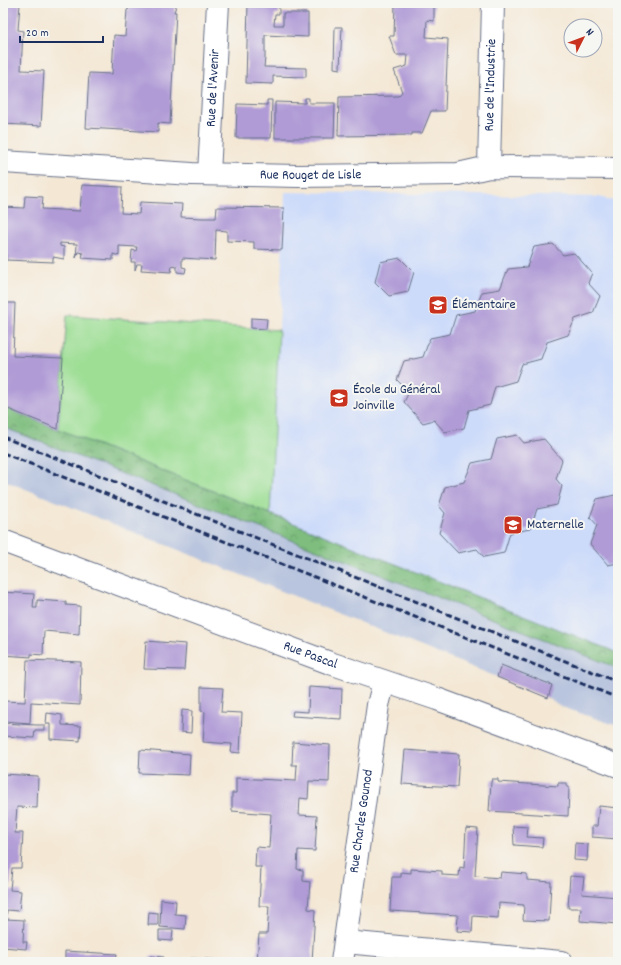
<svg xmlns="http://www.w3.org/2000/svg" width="621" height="965" viewBox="0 0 621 965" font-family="Dekko,sans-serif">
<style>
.built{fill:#cddbfa}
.railway{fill:#b9c5de}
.grass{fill:#9dde94;stroke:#5c8679}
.forest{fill:url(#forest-crowns);stroke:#4c766e}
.building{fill:#b09bd6}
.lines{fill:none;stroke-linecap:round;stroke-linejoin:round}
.minor-casing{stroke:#677088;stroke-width:24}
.minor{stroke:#fff;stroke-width:22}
.rail{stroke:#1b2f5e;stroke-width:3;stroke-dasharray:6 3;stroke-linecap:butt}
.labels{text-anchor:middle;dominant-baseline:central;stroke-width:4;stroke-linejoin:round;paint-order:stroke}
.street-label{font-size:14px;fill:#1b2f5e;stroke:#f6f6f2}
.poi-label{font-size:14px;fill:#1b2f5e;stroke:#f6f6f2;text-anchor:start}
</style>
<defs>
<pattern id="forest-crowns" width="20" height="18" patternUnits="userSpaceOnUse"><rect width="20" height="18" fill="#7ebd7e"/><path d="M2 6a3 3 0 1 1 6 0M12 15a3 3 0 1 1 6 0" fill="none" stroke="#669a6a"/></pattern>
</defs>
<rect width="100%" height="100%" fill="#f6f6f2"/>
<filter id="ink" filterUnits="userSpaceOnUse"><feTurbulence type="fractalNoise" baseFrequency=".025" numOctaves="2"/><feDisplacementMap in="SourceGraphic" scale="8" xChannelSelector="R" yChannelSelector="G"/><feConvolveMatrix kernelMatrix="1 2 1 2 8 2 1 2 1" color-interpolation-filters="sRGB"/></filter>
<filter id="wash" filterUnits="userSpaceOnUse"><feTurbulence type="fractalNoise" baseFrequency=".012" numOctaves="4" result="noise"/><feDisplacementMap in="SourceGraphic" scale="16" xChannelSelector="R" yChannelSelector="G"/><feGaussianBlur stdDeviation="0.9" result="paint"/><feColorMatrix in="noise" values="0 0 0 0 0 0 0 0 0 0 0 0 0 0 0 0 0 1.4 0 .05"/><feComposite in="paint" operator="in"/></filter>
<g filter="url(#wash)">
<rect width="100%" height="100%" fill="#f4e8d5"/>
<!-- built -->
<polygon class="built" points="285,192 600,197 618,202 618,653 58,429 67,315 279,330"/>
<!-- railway -->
<polygon class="railway" points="3,427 618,668 618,726 559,706 548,698 497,677 3,480"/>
<!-- grass -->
<polygon class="grass" points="67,315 279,330 270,514 58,429"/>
<!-- forest -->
<polygon class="forest" points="3,407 618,653 618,668 3,427"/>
<g id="blocks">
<!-- building -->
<g class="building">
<polygon points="3,3 20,4 18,30 23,31 21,70 44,71 41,126 3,124"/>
<polygon points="129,3 177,3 174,12 176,12 170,124 158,123 158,132 86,128 89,73 112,74 114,35 125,36 127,10 129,9"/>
<polygon points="248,3 275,3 275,5 279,5 279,14 275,14 274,25 283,25 283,13 308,13 308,37 265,35 265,58 264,67 306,68 306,77 273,76 273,84 246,83"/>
<polygon points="395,3 434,3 434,21 427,20 426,37 448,39 445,111 431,111 422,133 412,133 412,135 338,136 339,97 398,96 402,92 394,70 407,66 408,55 396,55 389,36 394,36"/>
<polygon points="335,27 342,27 340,69 334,68"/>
<polygon points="305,98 309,98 309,103 335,103 334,138 275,138 275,102 305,103"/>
<polygon points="267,100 272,100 271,138 236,138 237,104 267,105"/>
<polygon points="82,185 122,187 121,213 139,214 140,202 182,204 181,217 202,218 216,218 217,207 284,208 282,250 254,249 254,242 227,241 227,231 216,230 215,260 182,258 182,267 186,268 185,273 177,272 177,267 172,266 171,272 141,270 142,264 137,264 135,270 135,262 131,262 132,250 136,251 137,247 119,246 119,256 113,254 113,260 82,258 83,253 78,252 76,258 77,244 60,243 60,246 64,247 64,259 53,257 53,262 6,260 6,254 3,254 3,207 24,208 25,196 43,197 42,209 80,211"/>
<polygon points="553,244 563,255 574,253 592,273 588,283 600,296 593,313 575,319 568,335 547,342 541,359 522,364 516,381 495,387 490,405 469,410 464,428 445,432 434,420 423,423 404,402 409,392 397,380 404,361 423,357 430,338 450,334 456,315 475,311 482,292 500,289 508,269 527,267 534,247"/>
<polygon points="400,258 414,272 408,292 389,296 375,282 380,262"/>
<polygon points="3,303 15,303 13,356 63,358 58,429 3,407"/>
<polygon points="251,318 267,319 266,329 251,328"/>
<polygon points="517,435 524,443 544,439 562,460 556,479 562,486 557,505 537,509 530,529 510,533 504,553 484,557 477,549 458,553 439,533 445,513 439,506 445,487 464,482 472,463 491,459 497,439"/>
<polygon points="618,487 618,563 608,565 590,544 597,525 590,517 597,499 615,495"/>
<polygon points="3,592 34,594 33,608 37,608 37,600 66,602 66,605 80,606 79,634 44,631 43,655 31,654 31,657 3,655"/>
<polygon points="146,641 186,644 184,670 144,669"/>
<polygon points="27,660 81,662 80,705 31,702 30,723 3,721 3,701 25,702"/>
<polygon points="501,665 552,685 548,698 497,677"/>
<polygon points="201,687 223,688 221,712 242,713 240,753 231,752 232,744 203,742 205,712 201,711"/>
<polygon points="309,687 342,689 341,719 292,716 293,711 308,712"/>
<polygon points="182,710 192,711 191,733 181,732"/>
<polygon points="47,713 62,715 62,725 81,726 80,741 50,739 50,724 46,724"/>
<polygon points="4,723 36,725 44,725 44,730 35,730 34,738 3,736"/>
<polygon points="293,742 330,745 329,782 309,781 308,799 300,798 299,815 317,816 315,851 298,850 297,869 303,870 303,881 310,882 308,909 315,910 312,962 257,962 259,934 267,934 269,906 259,906 261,867 255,867 256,847 269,848 271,814 232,811 232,793 236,793 236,778 296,781 297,765 292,765"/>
<polygon points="140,750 190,754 189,775 139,773"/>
<polygon points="405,750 459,754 457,787 402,784"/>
<polygon points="3,774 38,776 37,808 17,807 15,833 23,833 21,868 12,868 10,890 21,891 19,911 7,910 6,919 24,920 23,942 27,942 26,949 3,947"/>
<polygon points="492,779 498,779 498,782 558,786 558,783 567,783 567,787 569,787 568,816 489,811 491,782"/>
<polygon points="599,806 618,808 618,839 592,837 592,826 597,826"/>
<polygon points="513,826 528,827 527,837 543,838 542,847 514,845"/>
<polygon points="466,828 478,829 475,876 500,878 501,872 527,874 527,880 551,882 549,921 523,920 524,905 499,903 498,918 473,916 472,932 457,931 458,915 390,911 392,877 401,877 401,872 411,873 411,869 442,871 442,875 459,876 460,867 464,868"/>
<polygon points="575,843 588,844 587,861 574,860"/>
<polygon points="570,876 584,877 582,894 618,897 618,924 580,921 581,908 568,908"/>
<polygon points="161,899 176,901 175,914 186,915 185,929 160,927"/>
<polygon points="149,912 158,913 158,925 148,925"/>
<polygon points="159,930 173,930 172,941 159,940"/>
<polygon points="65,951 117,954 116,962 65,962"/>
<polygon points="150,956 164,957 164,962 150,962"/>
<polygon points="191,958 239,961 239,962 191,962"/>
</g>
</g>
</g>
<g filter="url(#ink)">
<use href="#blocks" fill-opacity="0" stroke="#677088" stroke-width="1"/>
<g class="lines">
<defs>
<g id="minor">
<path id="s1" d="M3,162L192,174L298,176L458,174L489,167L618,168"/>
<path id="s2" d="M489,167L493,3"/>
<path id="s3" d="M209,174L218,3"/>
<path id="s4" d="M3,541L330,663L437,699L618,766"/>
<polyline points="345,942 561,962"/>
<path id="s5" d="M342,962L378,705L384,682"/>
</g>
</defs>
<!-- minor casing -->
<use href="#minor" class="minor-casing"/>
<!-- minor -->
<use href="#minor" class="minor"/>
<!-- rail -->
<g class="rail">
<polyline points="3,437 618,682"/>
<polyline points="3,453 618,698"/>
</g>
</g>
</g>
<!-- icons -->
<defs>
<symbol id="school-square" viewBox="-11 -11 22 22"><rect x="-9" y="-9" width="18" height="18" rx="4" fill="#c8321e" stroke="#f6f6f2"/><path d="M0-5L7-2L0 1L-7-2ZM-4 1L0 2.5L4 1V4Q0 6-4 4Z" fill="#fff"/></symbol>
</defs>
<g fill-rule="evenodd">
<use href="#school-square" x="427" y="294" width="22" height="22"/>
<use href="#school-square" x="328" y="387" width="22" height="22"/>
<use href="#school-square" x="502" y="514" width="22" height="22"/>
</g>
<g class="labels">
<!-- street labels -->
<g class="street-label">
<text stroke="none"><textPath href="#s2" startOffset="82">Rue de l'Industrie</textPath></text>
<text stroke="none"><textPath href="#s3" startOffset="86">Rue de l'Avenir</textPath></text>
<text stroke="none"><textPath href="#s1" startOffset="308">Rue Rouget de Lisle</textPath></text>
<text stroke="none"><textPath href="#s4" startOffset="328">Rue Pascal</textPath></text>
<text stroke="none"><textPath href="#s5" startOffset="142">Rue Charles Gounod</textPath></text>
</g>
<!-- poi labels -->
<g class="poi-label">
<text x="452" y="305">Élémentaire</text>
<text x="353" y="390">École du Général<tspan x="353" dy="16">Joinville</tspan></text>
<text x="527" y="525">Maternelle</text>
</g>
</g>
<!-- margin -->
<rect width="621" height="965" fill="none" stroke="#f6f6f2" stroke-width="16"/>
<!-- north arrow -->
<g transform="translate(583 38) rotate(48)"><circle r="19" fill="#f6f6f2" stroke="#9ea6b7"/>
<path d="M0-3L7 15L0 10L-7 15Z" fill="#c8321e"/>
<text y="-6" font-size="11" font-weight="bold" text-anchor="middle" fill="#1b2f5e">N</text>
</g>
<!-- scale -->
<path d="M20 36v6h83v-6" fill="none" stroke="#1b2f5e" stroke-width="2"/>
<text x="26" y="36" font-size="12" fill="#1b2f5e" stroke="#f6f6f2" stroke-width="3" paint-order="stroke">20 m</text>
</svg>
